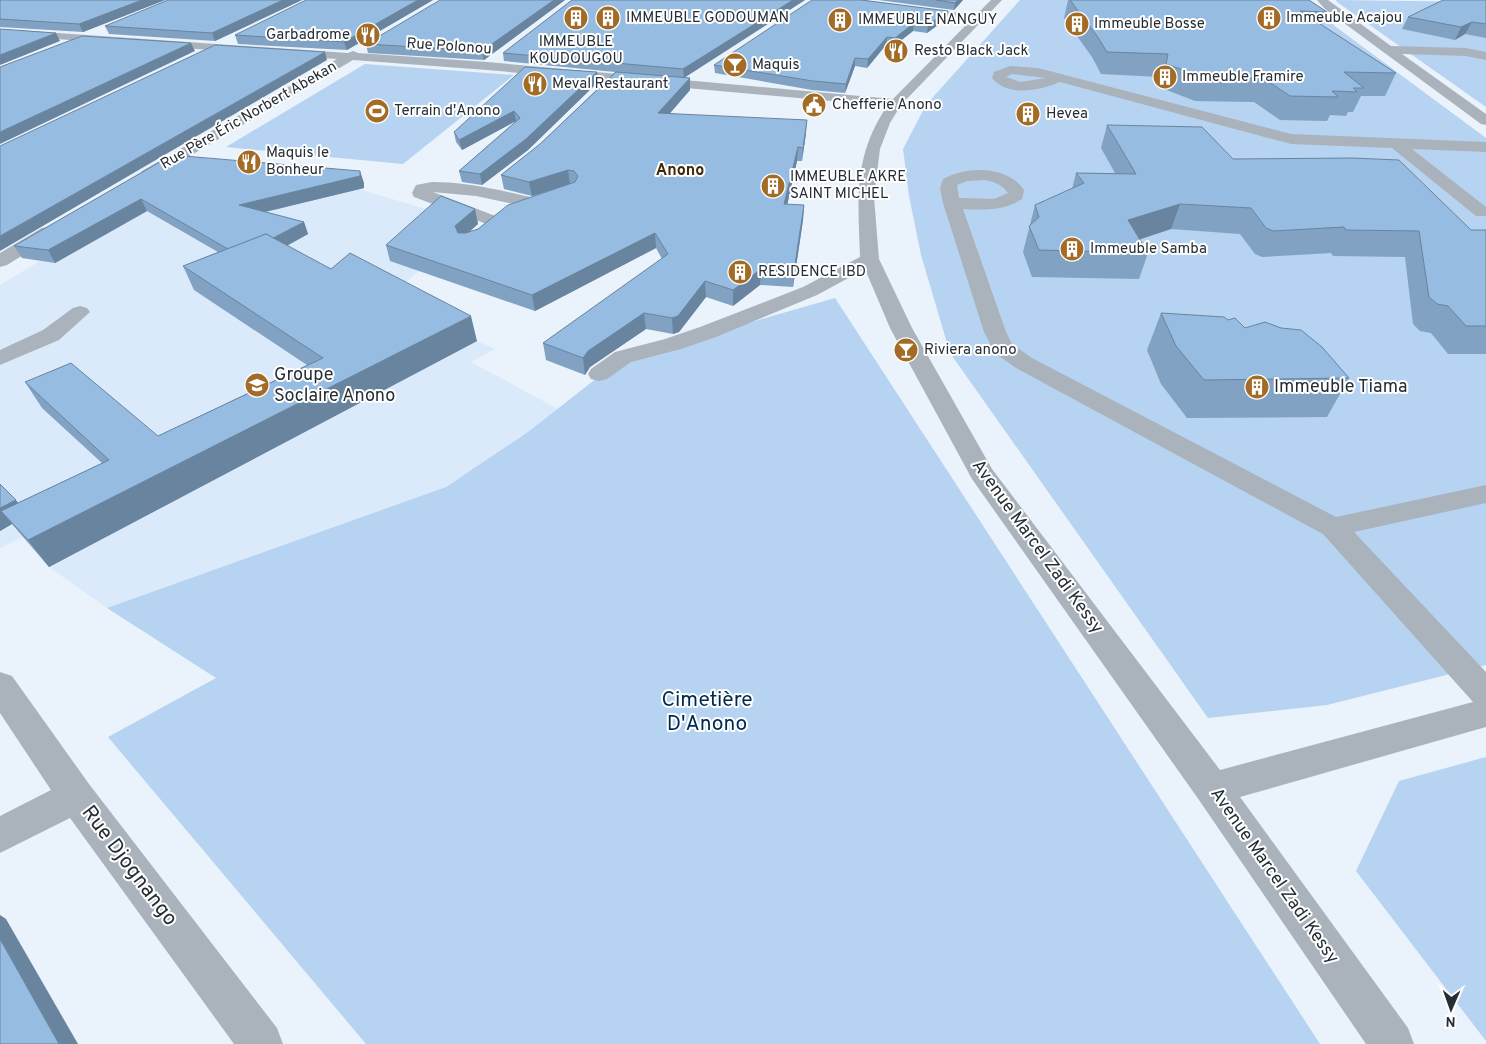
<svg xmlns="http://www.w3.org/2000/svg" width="1486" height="1044" viewBox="0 0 1486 1044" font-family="Overpass,sans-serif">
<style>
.built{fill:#daeafb}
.green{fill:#b6d3f1}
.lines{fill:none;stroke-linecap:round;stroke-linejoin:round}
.minor{fill:#aab3bc;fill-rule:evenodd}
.wall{fill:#81a2c2}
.shaded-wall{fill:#69849e}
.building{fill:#96bce2;stroke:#69849e}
.labels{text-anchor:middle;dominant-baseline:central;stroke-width:4;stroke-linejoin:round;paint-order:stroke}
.far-poi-label{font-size:15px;fill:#252d35;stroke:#fff;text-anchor:start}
.far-street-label{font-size:15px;fill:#252d35;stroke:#fff}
.far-neighbourhood-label{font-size:16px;font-weight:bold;fill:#402705;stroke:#fff}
.poi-label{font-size:18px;fill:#252d35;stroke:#fff;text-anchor:start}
.street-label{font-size:18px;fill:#252d35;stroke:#fff}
.near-park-label{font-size:21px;fill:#002a4e;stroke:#fff}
.near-street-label{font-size:21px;fill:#252d35;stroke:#fff}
</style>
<rect width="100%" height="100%" fill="#eaf2fb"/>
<!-- built -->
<polygon class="built" points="286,167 472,223 393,294 477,341 495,349 471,362 558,409 528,432 446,487 107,608 49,567 23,537 0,548 0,285 40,261 207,172"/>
<!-- green -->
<g class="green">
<polygon points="1020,0 1305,0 1336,27 1486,138 1486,665 1327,705 1208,718 950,353 921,255 909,196 903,149 926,105"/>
<polygon points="1336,0 1486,2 1486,107 1337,2"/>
<polygon points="365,64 514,75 403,164 226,147"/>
<polygon points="835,298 1320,1044 366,1044 108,737 216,678 107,608 446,487 528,432 620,360"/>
<polygon points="1486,757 1486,1041 1356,871 1399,781"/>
</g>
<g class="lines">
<!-- minor -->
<g class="minor">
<path d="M834,0H864L976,15L991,0H1002L901,105L890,123L880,149L874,197L879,259L912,328L992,469L1220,770L1473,702L1323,534L1016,368L995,353L984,332L943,203L940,188L943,179C967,166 1007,165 1024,190L1022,199C1004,211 983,210 963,209L1006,332L1012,344L1032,358L1336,517L1486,485V503L1354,532L1486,672V727L1240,797L1408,1028L1414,1044H1366L1199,800L972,479L890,328L865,269L817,295L716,337L681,349L631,362L607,379L599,381L591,379L588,374L591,369L615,352L665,339L700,327L803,287L860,257C858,198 853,157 887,106L487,70L353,60L154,177H142L140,174L142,171L337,59L0,35V29L348,53L353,51L358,53L487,62L893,99L971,20L839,3ZM984,180C993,181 1003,185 1008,193L994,199L959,198L957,185L967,181Z"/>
<polygon points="1317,0 1328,0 1391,46 1466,48 1486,52 1486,60 1466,56 1402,54 1486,114 1486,125 1481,124 1325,9"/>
<path d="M1010,66L1038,68L1291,134L1486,142V152L1412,149L1486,207V216H1476L1392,148L1291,144L1060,82C1041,90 1008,98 992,78L994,72ZM1012,74L1046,78L1020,82L1006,77Z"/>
<path d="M432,182C468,182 504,191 539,199L542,203L539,207L533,208L476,196L433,192L498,217L501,221L498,225L492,226L414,197L412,193L416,185Z"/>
<polygon points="48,227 54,228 57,232 54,236 7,265 0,267 0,253 42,228"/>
<polygon points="80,306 87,308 90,312 59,340 0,365 0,350 43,330 73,308"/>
<polygon points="0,672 12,676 89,784 277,1028 283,1044 234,1044 70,818 0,853 0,816 51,790 0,713"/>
</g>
</g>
<!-- wall -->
<g class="wall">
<polygon points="0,0 165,0 83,32 0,27"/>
<polygon points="302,0 215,41 109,34 105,26"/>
<polygon points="433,0 347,50 238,44 235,35"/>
<polygon points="565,0 484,60 368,53 366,44"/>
<polygon points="572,0 805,0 684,77 690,78 690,90 670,113 806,133 802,161 797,161 787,205 804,205 803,220 793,287 760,285 733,306 706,297 679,332 673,334 646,329 590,367 585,375 546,360 543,343 662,259 656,248 535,311 390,261 386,245 475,209 478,224 469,232 478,229 556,189 532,196 504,189 501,175 540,144 615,72 504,61 503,53"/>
<polygon points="878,0 963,0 954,10"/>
<polygon points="1068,0 1309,0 1327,12 1322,25 1396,73 1385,96 1361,96 1353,112 1348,112 1346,116 1330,115 1327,121 1280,120 1254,102 1195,101 1159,87 1161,77 1101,74 1092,57 1064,18"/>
<polygon points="1486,0 1486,38 1465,34 1455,40 1402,29 1408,17"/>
<polygon points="948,11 946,19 927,33 913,31 894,46 886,45 867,68 855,66 845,93 812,90 715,73 714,65"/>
<polygon points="597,72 598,82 528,150 482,185 462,182 459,171 516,121 462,150 456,142 454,132"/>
<polygon points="1107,125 1233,159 1471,230 1486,230 1486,354 1448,354 1431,333 1420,331 1413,324 1405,257 1333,256 1331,253 1262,257 1255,254 1240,234 1171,229 1140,239 1148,253 1139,279 1032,277 1023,252 1035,205 1072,189 1076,173 1115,173 1101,148"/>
<polygon points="172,155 364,183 364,188 265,212 304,222 308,234 287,246 331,269 477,341 49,567 12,524 0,531 0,484 18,503 102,463 42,408 25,382 158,436 307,365 194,290 183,266 218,252 147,211 55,263 22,258 14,246"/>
<polygon points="1161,313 1228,320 1245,328 1349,378 1327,417 1187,418 1161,384 1147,350"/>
</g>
<!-- shaded-wall -->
<g class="shaded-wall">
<polygon points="142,0 165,0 83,32 79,24"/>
<polygon points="283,0 302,0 215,41 212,33"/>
<polygon points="418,0 433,0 347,50 344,42"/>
<polygon points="554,0 565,0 484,60 482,51"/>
<polygon points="793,0 805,0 684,78 683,69"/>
<polygon points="958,0 963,0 954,10 955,3"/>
<polygon points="948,11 946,19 927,33 928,25"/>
<polygon points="1472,22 1465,34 1455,40 1461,27"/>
<polygon points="914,23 913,31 894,46 895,38"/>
<polygon points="56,33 60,41 0,65 0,55"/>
<polygon points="887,37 886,45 867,68 868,59"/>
<polygon points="191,43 195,51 0,144 0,132"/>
<polygon points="325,52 327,60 0,251 0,236"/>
<polygon points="855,58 855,66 845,93 846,84"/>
<polygon points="597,72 598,82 528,150 482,185 480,174"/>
<polygon points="690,78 690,90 659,126 658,113"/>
<polygon points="514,111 516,121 462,150 459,140"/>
<polygon points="807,120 806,133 802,161 803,148"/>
<polygon points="798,147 797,161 784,219 784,204"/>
<polygon points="568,170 570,184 532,196 529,182"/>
<polygon points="360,171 364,183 364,188 244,217 239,205"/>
<polygon points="141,199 147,211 55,263 48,250"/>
<polygon points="1180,204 1171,229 1120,246 1128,220"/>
<polygon points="804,205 803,220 793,287 794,271"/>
<polygon points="475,209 478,224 458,242 455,226"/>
<polygon points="304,222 308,234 245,268 240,256"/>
<polygon points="655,233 656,248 535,311 532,295"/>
<polygon points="761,269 760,285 733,306 733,290"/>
<polygon points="705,281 706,297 679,332 673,334 672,318"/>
<polygon points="644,313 646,329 590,367 585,375 583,358 588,351"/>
<polygon points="471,316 477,341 49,567 28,540"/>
<polygon points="16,500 28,516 1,511 12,524 0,531 0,508"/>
<polygon points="0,915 6,919 78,1044 59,1044 0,939"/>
</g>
<!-- building -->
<g class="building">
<polygon points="0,0 142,0 79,24 0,19"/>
<polygon points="168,0 283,0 212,33 105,26"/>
<polygon points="306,0 418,0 344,42 235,35"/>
<polygon points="440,0 554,0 482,51 366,44"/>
<polygon points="572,0 793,0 683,69 503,53"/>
<polygon points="812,0 861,0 948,11 928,25 914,23 895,38 887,37 868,59 855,58 846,84 813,81 714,65"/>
<polygon points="936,0 958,0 955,3"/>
<polygon points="1070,0 1309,0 1327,12 1300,11 1396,73 1344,72 1364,88 1353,88 1357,92 1332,91 1338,97 1290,96 1263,78 1203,77 1166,64 1168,54 1107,52 1097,36"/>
<polygon points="1443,0 1486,0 1486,24 1472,22 1461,27 1408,17"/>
<polygon points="0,29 56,33 0,55"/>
<polygon points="82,36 191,43 0,132 0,67"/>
<polygon points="215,45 325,52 0,236 0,146"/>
<polygon points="525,67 597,72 526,139 480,174 459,171 520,118 514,111 459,140 454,132"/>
<polygon points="616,72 690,78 658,113 807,120 803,148 798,147 784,204 804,205 794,271 761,269 733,290 705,281 678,316 672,318 644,313 588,351 583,358 543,343 668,254 655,233 532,295 386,245 441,196 475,209 455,226 458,233 466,233 478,229 508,205 575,182 578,176 574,171 568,170 529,182 501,175 540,144"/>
<polygon points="1107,125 1202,127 1233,159 1352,158 1399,160 1471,230 1486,230 1486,326 1466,326 1448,306 1437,304 1429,297 1419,231 1346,230 1344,227 1273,231 1266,228 1251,208 1180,204 1128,220 1148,253 1039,250 1029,226 1039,217 1035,205 1084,183 1076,173 1136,174"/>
<polygon points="172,155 360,171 360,176 239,205 304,222 273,238 266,234 228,249 141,199 48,250 14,246"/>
<polygon points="266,234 331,269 350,253 471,316 28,540 1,511 109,460 25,382 71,363 158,436 323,358 183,266"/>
<polygon points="1161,313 1224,317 1228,320 1235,318 1245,328 1265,322 1281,328 1301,330 1322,347 1349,378 1204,380 1176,346"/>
<polygon points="0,484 16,500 0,508"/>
<polygon points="0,939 59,1044 0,1044"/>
</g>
<!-- icons -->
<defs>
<symbol id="building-disc" viewBox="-11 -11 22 22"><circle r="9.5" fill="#a26c26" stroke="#fff"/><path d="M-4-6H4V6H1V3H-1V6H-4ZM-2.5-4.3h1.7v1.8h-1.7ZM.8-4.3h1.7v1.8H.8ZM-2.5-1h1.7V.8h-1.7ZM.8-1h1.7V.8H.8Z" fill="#fff"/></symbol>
<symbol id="restaurant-disc" viewBox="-11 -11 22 22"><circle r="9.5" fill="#a26c26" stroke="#fff"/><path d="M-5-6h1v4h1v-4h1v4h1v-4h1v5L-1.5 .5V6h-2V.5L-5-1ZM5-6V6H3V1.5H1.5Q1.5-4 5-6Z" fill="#fff"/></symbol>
<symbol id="bar-disc" viewBox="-11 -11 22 22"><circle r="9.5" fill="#a26c26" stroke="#fff"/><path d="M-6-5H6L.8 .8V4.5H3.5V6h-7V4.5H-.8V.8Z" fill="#fff"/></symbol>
<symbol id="civic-disc" viewBox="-11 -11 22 22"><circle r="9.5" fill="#a26c26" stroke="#fff"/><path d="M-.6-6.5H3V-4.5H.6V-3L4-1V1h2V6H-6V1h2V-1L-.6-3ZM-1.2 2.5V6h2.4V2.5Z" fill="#fff"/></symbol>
<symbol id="stadium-disc" viewBox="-11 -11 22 22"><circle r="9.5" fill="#a26c26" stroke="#fff"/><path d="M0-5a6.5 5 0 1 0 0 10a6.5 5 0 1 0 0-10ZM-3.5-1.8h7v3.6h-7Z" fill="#fff"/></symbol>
<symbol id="school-disc" viewBox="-11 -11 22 22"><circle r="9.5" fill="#a26c26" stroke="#fff"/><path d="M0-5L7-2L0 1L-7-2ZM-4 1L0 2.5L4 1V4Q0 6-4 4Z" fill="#fff"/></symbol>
</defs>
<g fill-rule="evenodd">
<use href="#building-disc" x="562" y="4" width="28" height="28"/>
<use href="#building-disc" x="594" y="4" width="28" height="28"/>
<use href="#building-disc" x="1255" y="4" width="28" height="28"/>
<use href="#building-disc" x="826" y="6" width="28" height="28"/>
<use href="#building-disc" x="1063" y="10" width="28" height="28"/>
<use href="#restaurant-disc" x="354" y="21" width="28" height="28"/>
<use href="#restaurant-disc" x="882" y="37" width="28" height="28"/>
<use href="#bar-disc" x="721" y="51" width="28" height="28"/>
<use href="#building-disc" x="1151" y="63" width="28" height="28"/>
<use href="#restaurant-disc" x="521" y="70" width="28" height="28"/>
<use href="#civic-disc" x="800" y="91" width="28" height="28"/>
<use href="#stadium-disc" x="363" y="97" width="28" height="28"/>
<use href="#building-disc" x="1014" y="100" width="28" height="28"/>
<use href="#restaurant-disc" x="235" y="148" width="28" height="28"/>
<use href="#building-disc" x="759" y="172" width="28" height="28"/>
<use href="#building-disc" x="1058" y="235" width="28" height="28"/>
<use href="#building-disc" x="726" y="258" width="28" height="28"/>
<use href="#bar-disc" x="892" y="336" width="28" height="28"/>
<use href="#school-disc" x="243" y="371" width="28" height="28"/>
<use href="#building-disc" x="1243" y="373" width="28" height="28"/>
</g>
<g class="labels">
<!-- far-poi labels -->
<g class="far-poi-label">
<text x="626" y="18">IMMEUBLE GODOUMAN</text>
<text x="1286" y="18">Immeuble Acajou</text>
<text x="858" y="20">IMMEUBLE NANGUY</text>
<text x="1094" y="24">Immeuble Bosse</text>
<text x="350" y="35" text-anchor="end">Garbadrome</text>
<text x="576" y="42" text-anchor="middle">IMMEUBLE<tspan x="576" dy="17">KOUDOUGOU</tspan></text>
<text x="914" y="51">Resto Black Jack</text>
<text x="752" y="65">Maquis</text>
<text x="1182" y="77">Immeuble Framire</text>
<text x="552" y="84">Meval Restaurant</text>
<text x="832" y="105">Chefferie Anono</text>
<text x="394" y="111">Terrain d'Anono</text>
<text x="1046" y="114">Hevea</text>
<text x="266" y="153">Maquis le<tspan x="266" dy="17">Bonheur</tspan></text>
<text x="790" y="177">IMMEUBLE AKRE<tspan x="790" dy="17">SAINT MICHEL</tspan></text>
<text x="1090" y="249">Immeuble Samba</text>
<text x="758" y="272">RESIDENCE IBD</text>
<text x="924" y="350">Riviera anono</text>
</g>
<!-- far-street labels -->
<g class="far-street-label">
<text transform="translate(449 47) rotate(4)">Rue Polonou</text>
<text transform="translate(249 116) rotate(-30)">Rue Père Éric Norbert Abekan</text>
</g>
<!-- far-neighbourhood labels -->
<g class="far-neighbourhood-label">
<text x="680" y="171">Anono</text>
</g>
<!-- poi labels -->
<g class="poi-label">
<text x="274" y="375">Groupe<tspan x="274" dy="21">Soclaire Anono</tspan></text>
<text x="1274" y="387">Immeuble Tiama</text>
</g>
<!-- street labels -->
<g class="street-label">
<text transform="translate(1037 547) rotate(54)">Avenue Marcel Zadi Kessy</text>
<text transform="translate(1274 876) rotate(55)">Avenue Marcel Zadi Kessy</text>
</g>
<!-- near-park labels -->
<g class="near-park-label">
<text x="707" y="700">Cimetière<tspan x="707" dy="24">D'Anono</tspan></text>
</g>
<!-- near-street labels -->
<g class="near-street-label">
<text transform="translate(129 866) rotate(53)">Rue Djognango</text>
</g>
</g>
<!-- north arrow -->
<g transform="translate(1451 1009) rotate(182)" stroke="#ffffff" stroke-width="4" paint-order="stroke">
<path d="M0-4L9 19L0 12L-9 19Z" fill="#252d35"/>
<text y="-8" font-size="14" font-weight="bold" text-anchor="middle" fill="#252d35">N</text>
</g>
</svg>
